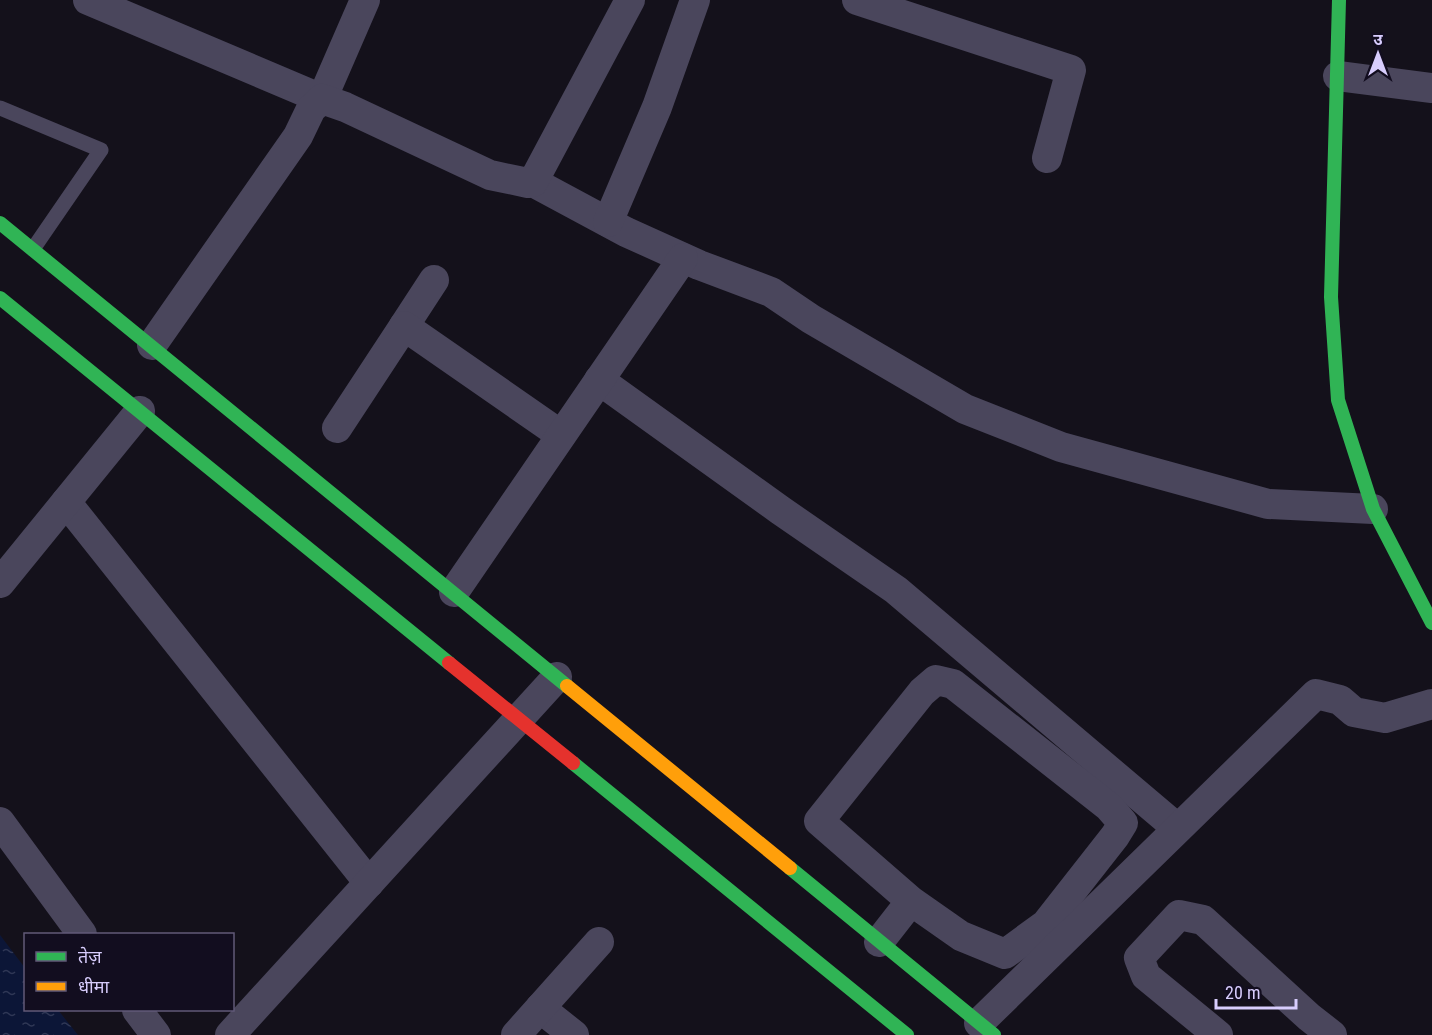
<svg xmlns="http://www.w3.org/2000/svg" width="1432" height="1035" viewBox="0 0 1432 1035" font-family="'Roboto Condensed','Noto Sans Devanagari',sans-serif">
<style>
.water{fill:url(#water-ripples)}
.lines{fill:none;stroke-linecap:round;stroke-linejoin:round}
.lane{stroke:#4a465c;stroke-width:15}
.street{stroke:#4a465c;stroke-width:30}
.fast{stroke:#30b455;stroke-width:14}
.slow{stroke:#ff9f0a;stroke-width:14}
.jam{stroke:#e5322d;stroke-width:14}
</style>
<defs>
<pattern id="water-ripples" width="26" height="14" patternUnits="userSpaceOnUse" patternTransform="scale(1.5)"><rect width="26" height="14" fill="#0c1637"/><path d="M2 4q2-2 4 0t4 0M15 11q2-2 4 0t4 0" fill="none" stroke="#2f3755"/></pattern>
</defs>
<rect width="100%" height="100%" fill="#14111b"/>
<!-- water -->
<polygon class="water" points="0,935 25,968 26,1010 58,1010 78,1035 0,1035"/>
<g class="lines">
<!-- lane -->
<polyline class="lane" points="0,108 101,150 33,249"/>
<!-- street -->
<g class="street">
<polyline points="88,0 322,99 365,0"/>
<polyline points="857,0 1071,70 1047,158"/>
<polyline points="1338,76 1432,88"/>
<polyline points="533,182 626,232 699,265 771,292 811,319 965,409 1061,447 1268,504 1373,509"/>
<polyline points="608,222 657,107 695,0"/>
<polyline points="404,326 434,280"/>
<polyline points="152,345 298,136 311,109 322,99 345,107 490,175 528,183 533,182 630,0"/>
<polyline points="599,380 780,510 896,590 1177,828"/>
<polyline points="337,428 404,326 561,435"/>
<polyline points="66,502 369,883"/>
<polyline points="0,583 140,411"/>
<polyline points="454,592 683,258"/>
<polyline points="0,822 82,934"/>
<polyline points="879,942 911,901 961,936 1005,954 1046,924 1115,836 1123,823 1109,807 953,684 936,680 922,692 819,821 911,901"/>
<polyline points="540,1008 574,1035"/>
<polyline points="137,1010 156,1035"/>
<polyline points="979,1023 1316,694 1340,700 1354,712 1385,718 1432,704"/>
<polyline points="230,1035 557,677"/>
<polyline points="516,1035 599,942"/>
<polyline points="1218,1035 1146,976 1139,958 1179,915 1203,920 1309,1017 1332,1035"/>
</g>
<!-- fast -->
<g class="fast">
<polyline points="1339,0 1331,297 1338,400 1373,509 1432,623"/>
<polyline points="0,223 567,686"/>
<polyline points="0,298 449,663"/>
<polyline points="573,763 907,1035"/>
<polyline points="790,868 994,1035"/>
</g>
<!-- slow -->
<polyline class="slow" points="567,686 790,868"/>
<!-- jam -->
<polyline class="jam" points="449,663 573,763"/>
</g>
<!-- legend -->
<rect x="24" y="933" width="210" height="78" fill="#120d1f" stroke="#615a78" stroke-width="1.5"/>
<rect x="36" y="952" width="30" height="9" fill="#30b455" stroke="#615a78" stroke-width="1.5"/>
<text x="78" y="963" font-size="18" fill="#d8cdfd">तेज़</text>
<rect x="36" y="982" width="30" height="9" fill="#ff9f0a" stroke="#615a78" stroke-width="1.5"/>
<text x="78" y="993" font-size="18" fill="#d8cdfd">धीमा</text>
<!-- north arrow -->
<g transform="translate(1378 54)" stroke="#120d1f" stroke-width="4.5" paint-order="stroke">
<path d="M0-4.5L10 22L0 15L-10 22Z" fill="#d8cdfd"/>
<text y="-9" font-size="16" font-weight="bold" text-anchor="middle" fill="#d8cdfd">उ</text>
</g>
<!-- scale -->
<path d="M1216 999v9h80v-9" fill="none" stroke="#d8cdfd" stroke-width="3"/>
<text x="1225" y="999" font-size="18" fill="#d8cdfd" stroke="#120d1f" stroke-width="4.5" paint-order="stroke">20 m</text>
</svg>
